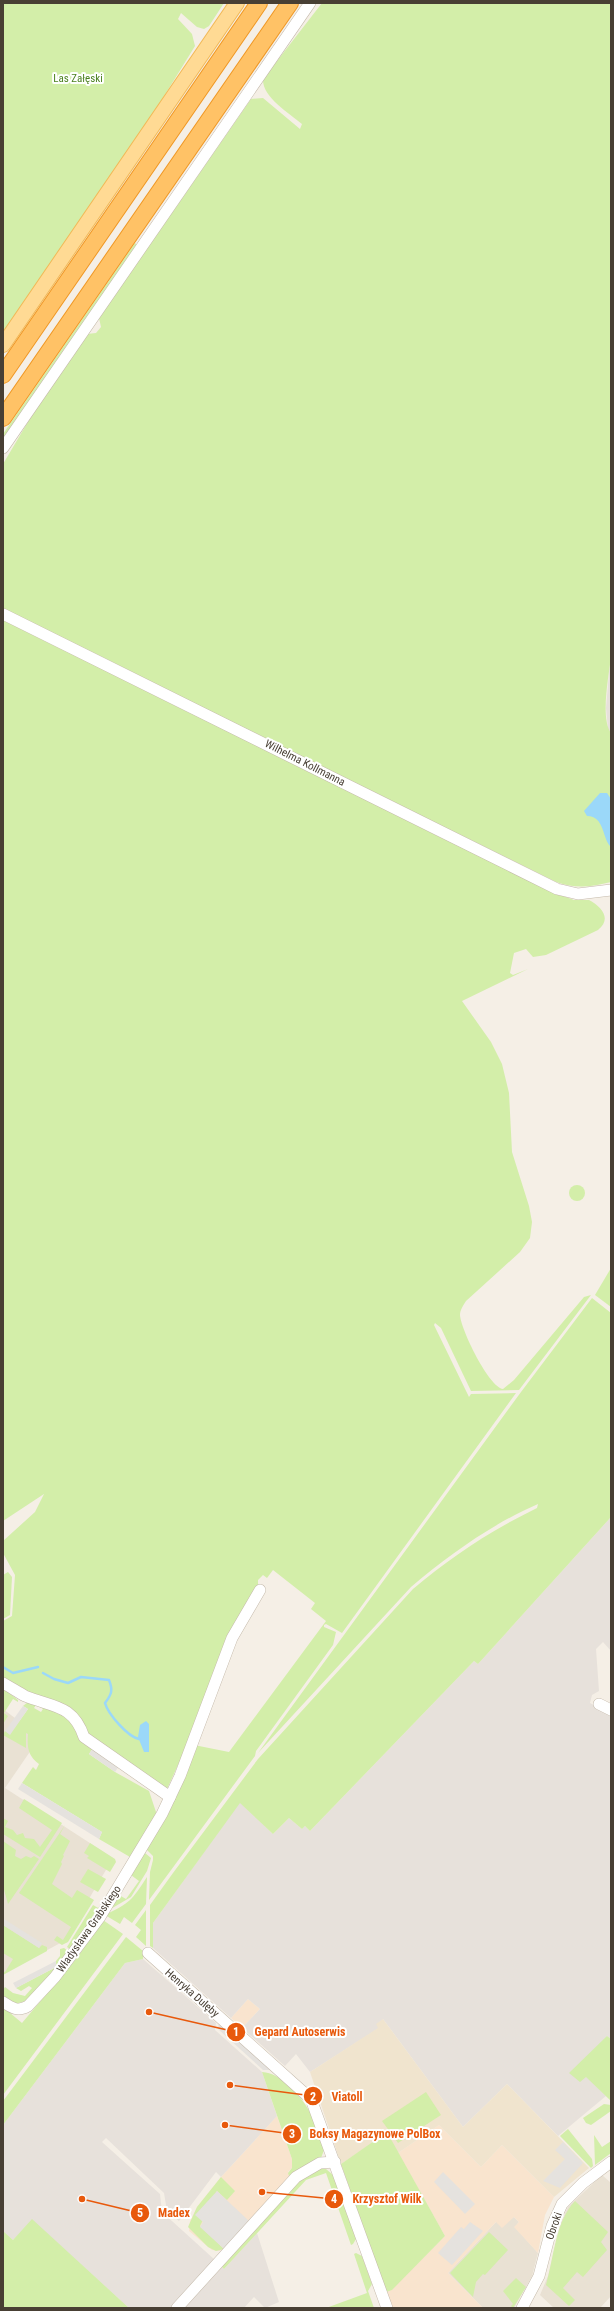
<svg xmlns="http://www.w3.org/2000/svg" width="614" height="2311" viewBox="0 0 614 2311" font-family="'Roboto Condensed',sans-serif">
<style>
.residential{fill:#e9e1d3}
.commercial{fill:#f9e4ce}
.industrial{fill:#e7e1db}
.education{fill:#f0e4ce}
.green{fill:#d3eea9}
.parking{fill:#e5e2de}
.water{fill:#9bd8f9}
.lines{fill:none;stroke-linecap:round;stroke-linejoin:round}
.stream{stroke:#9bd8f9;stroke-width:2.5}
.minor-casing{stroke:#c4b9aa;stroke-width:12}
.major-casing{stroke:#f2b957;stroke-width:16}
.highway-casing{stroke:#f09825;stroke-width:18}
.minor{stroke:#fff;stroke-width:11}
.major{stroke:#ffda94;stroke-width:14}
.highway{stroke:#ffc266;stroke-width:16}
.labels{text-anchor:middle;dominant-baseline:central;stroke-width:4;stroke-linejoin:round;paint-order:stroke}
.park-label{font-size:11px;fill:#4b8120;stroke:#fff}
.street-label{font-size:11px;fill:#483f34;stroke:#fff}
.leader{fill:none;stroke:#e8590c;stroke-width:1.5}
.callout-dot{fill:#e8590c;stroke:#fff;stroke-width:1.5}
.mark-label{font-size:12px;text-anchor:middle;font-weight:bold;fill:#fff}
.callout-label{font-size:12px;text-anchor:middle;font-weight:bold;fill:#e8590c;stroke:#fff;stroke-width:4;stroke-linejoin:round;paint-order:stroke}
</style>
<rect width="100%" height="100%" fill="#f5efe6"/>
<!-- residential -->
<g class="residential">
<polygon points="3,1709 40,1737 5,1788 113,1858 64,1941 3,1974"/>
<polygon points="602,2175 611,2183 611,2296 600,2308 554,2308 540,2295 548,2276 561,2222 568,2207"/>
<polygon points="514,2217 519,2222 515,2227 538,2253 532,2276 514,2308 483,2308 448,2273 496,2222"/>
</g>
<!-- commercial -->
<g class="commercial">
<polygon points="248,1999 260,2009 242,2028 231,2018"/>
<polygon points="277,2116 292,2159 292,2168 288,2172 291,2175 220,2251 212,2250 189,2231 190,2221 197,2207 221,2177"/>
<polygon points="439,2125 481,2167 502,2145 554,2197 545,2215 538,2253 514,2227 519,2222 514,2217 502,2228 496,2222 448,2273 483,2308 392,2308 386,2292 392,2289 445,2236 398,2153"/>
</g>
<!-- industrial -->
<g class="industrial">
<polygon points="611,650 611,733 608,729 606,708"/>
<polygon points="611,1517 611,1651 603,1642 596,1649 599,1691 592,1695 590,1703 611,1714 611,2039 607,2036 586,2076 606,2096 558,2136 507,2084 463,2127 383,2019 379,2028 310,2072 296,2054 285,2066 242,2028 260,2009 248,1999 231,2018 153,1948 153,1923 240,1802 273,1834 289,1818 302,1829 305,1826 310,1831 474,1661 478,1664"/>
<polygon points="143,1959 216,2023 215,2030 262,2072 277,2116 221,2177 216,2172 179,2221 167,2211 164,2193 106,2138 102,2142 160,2194 162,2212 215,2260 173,2308 129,2308 32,2220 13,2240 3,2231 3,2125 125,1963"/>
<polygon points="257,2233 279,2302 265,2308 254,2297 244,2308 182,2308 220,2265 224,2269"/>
</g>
<!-- education -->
<polygon class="education" points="383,2019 463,2127 507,2084 589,2168 554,2197 502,2145 481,2167 439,2125 398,2153 387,2133 341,2164 310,2072 378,2028 376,2024"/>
<!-- green -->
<g class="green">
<polygon points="3,3 224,3 209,26 204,29 197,27 181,13 178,19 192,34 195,46 145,127 3,337"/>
<path d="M322,3H611V657C609,675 600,718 611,733V882C591,887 576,889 556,882L3,609V464L35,410L87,334L96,333L101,327L99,318L251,99L263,98L300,129L302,124C289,113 262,97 263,79Z"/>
<polygon points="135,243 137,245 3,439 3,434"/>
<path d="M3,619L547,890L574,900H589C602,907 612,919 598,930L546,955L533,957L526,949L514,953L510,973L513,975L528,969L462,1001L491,1042L502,1064L509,1093L512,1152L529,1206L532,1222L530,1238L520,1252L466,1301C463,1306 460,1310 460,1315C461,1330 489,1387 503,1389L514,1380L584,1297L591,1295L519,1390L471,1391L441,1328L435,1323L434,1325L469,1397L471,1394L516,1393L342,1633L326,1624L324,1625V1627L336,1632L333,1645L256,1751L255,1756L149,1900L150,1872L153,1860V1856L146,1849L194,1745L229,1752L326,1621L311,1609L315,1603L273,1570L267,1578L263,1575L258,1580V1590L167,1789L87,1735L85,1727L34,1694L3,1680V1621L12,1616L15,1575L3,1553V1541L35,1512L44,1494L3,1521Z"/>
<circle cx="577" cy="1193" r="8"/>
<polygon points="611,1268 611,1307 595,1295"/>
<path d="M592,1298L611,1313V1517L478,1664L474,1661L310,1831L305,1826L302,1829L289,1818L273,1834L240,1803L153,1923V1948L150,1946V1905L173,1873L258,1759L413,1589C452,1556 492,1530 537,1508L538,1504C492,1524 450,1554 411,1587L258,1753L521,1392Z"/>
<polygon points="8,1572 12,1577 10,1615 3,1619 3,1575"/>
<polygon points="3,1688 18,1700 18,1702 13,1699 4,1713 8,1716 3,1724"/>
<path d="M28,1702L36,1705L34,1708L41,1712L43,1709L40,1707L41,1705L61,1711L93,1748L89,1754L115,1772L149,1791L157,1815L130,1857L99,1839L102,1832L22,1783L33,1767L36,1770L39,1764C28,1756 27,1748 28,1734L26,1733V1748L3,1735L5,1731L10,1734L28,1709L23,1706Z"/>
<polygon points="24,1799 62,1823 40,1857 3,1834 3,1818 8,1821 5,1827 13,1830 17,1835 23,1833 25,1838 34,1839 40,1847 52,1830 19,1808"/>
<polygon points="65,1825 60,1834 70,1841 63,1855 64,1856 61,1862 62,1864 52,1884 72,1898 77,1890 94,1900 68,1942 62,1945 54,1940 57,1936 63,1940 71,1927 19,1893"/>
<polygon points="3,1841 16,1850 15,1856 21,1859 26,1856 31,1858 34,1856 39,1859 8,1904 3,1886"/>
<polygon points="90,1843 115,1859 116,1862 110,1872 87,1858 89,1856 84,1853"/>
<polygon points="145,1853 151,1858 147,1871 131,1897 109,1910 119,1895 126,1899 139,1881 131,1875"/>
<polygon points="88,1869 106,1879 98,1892 80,1882"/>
<path d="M147,1877L146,1904L132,1923L124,1917L120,1924L105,1915C130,1903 132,1900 147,1877Z"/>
<polygon points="93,1905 100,1909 71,1950 67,1947"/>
<polygon points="146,1910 146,1946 136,1937 141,1930 135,1925"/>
<polygon points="103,1920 123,1934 3,2095 3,2007 22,2023 76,1959"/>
<polygon points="3,1925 39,1948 42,1945 47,1947 47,1951 3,1975 3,1971 5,1972 13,1959 3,1953"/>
<polygon points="126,1937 143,1951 143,1959 125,1963 3,2125 3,2101"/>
<polygon points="64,1948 69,1952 29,2000 15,2004 4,1997 3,1990 5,1987 13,1993 25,1996 32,1988 29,1986 21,1991 16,1988 56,1967 56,1961 60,1956 60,1949"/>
<polygon points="607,2036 611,2039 611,2101 586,2077 580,2082 569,2073"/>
<path d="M262,2072C273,2073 277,2076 286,2084C312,2106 313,2119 324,2150L321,2158L289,2176L288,2173L292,2168V2159Z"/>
<polygon points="426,2092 441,2115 398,2143 382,2121"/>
<polygon points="604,2104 611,2105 611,2111 591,2125 586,2123 583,2118"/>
<polygon points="568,2129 592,2159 593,2166 591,2168 560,2136"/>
<polygon points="387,2132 445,2236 392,2290 386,2292 341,2164"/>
<polygon points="594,2135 602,2147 611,2141 611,2153 595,2165"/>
<polygon points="320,2168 326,2169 333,2175 356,2239 353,2244 351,2245 326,2173 306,2180 224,2269 220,2265 292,2186"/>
<polygon points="221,2177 235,2191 227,2200 217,2191 200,2226 224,2249 216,2251 208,2247 188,2227 197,2207"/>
<path d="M575,2201L608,2232L601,2242L607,2250L583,2277L577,2272L563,2288L575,2300L569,2306L546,2285C554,2258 555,2222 575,2201Z"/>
<polygon points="32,2219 129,2308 3,2308 3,2231 13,2240"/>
<polygon points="489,2232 508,2250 485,2275 483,2274 476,2282 473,2297 450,2273"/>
<polygon points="356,2253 362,2256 372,2284 368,2291 374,2308 326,2308 367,2293 354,2254"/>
<polygon points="516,2278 526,2287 513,2308 511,2306 513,2304 503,2291"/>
</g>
<!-- parking -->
<g class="parking">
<polygon points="23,1706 28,1709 10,1735 5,1731"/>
<polygon points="93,1748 119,1766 115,1772 89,1754"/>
<polygon points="22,1783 102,1832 99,1839 18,1789"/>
<polygon points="4,1919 42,1943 39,1948 3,1925"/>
<polygon points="56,1961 56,1967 16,1988 13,1983"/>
<polygon points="219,2022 273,2070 263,2070 218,2029"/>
<polygon points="563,2142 583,2163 560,2188 543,2181 565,2159 555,2150"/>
<polygon points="443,2172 475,2204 465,2214 434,2182"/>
<polygon points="217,2191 249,2221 224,2249 200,2227 203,2222 195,2215"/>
<polygon points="470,2222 483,2231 452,2265 438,2253 461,2227 464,2229"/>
</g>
<!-- water -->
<g class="water">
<path d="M600,793H607L611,799V847C602,839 605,816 587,816L584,811Z"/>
<polygon points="146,1721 149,1724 149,1752 144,1752 138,1737 140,1725"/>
</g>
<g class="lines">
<!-- stream -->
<g class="stream">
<polyline points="3,1667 13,1673 38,1667"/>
<path d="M43,1673L54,1679L68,1683L81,1677L109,1680C113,1690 112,1694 105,1703C108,1714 128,1737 139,1739"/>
</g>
<defs>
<g id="minor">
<polyline points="3,448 310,3"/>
<polyline points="3,614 557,889 578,894 611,890"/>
<path d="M3,1683C10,1687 18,1692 25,1696C52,1707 73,1704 84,1737L170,1797"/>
<polyline points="599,1704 611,1710"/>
<polyline points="148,1953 311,2099 387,2308"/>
<path d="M3,2002C12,2008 18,2012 28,2006L55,1977L100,1917L162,1814L180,1776L232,1638L260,1590"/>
<polyline points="177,2308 296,2177 320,2163 335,2162"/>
<polyline points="522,2308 539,2276 552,2226 562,2204 583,2183 611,2162"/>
</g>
<polyline id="major" points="3,345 237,3"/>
<g id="highway">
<polyline points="3,375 259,3"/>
<polyline points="3,418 290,3"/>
</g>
</defs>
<!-- minor casing -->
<use href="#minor" class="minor-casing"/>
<!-- major casing -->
<use href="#major" class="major-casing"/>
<!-- highway casing -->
<use href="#highway" class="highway-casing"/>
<!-- minor -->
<use href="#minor" class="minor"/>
<!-- major -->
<use href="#major" class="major"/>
<!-- highway -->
<use href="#highway" class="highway"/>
</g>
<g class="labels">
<!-- park labels -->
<g class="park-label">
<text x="78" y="78">Las Załęski</text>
</g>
<!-- street labels -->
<g class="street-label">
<text transform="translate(305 763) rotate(27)">Wilhelma Kollmanna</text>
<text transform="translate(89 1929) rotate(-55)">Władysława Grabskiego</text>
<text transform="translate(192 1993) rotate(41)">Henryka Dulęby</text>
<text transform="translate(554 2226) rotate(-70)">Obroki</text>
</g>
</g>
<!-- callouts -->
<path class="leader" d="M149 2012L236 2032M230 2085L313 2096M225 2125L292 2134M262 2192L334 2199M82 2199L140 2213"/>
<g class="callout-dot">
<circle cx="149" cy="2012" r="4"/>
<circle cx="230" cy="2085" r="4"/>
<circle cx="225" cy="2125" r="4"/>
<circle cx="262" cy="2192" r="4"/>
<circle cx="82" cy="2199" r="4"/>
<circle cx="236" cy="2032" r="10"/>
<circle cx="313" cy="2096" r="10"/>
<circle cx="292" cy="2134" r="10"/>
<circle cx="334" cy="2199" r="10"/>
<circle cx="140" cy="2213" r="10"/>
</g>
<g class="mark-label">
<text x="236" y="2036">1</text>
<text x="313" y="2101">2</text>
<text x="292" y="2138">3</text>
<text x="334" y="2203">4</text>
<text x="140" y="2217">5</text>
</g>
<g class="callout-label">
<text x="300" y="2036">Gepard Autoserwis</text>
<text x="347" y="2101">Viatoll</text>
<text x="375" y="2138">Boksy Magazynowe PolBox</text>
<text x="387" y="2203">Krzysztof Wilk</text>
<text x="174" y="2217">Madex</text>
</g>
<!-- border -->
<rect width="614" height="2311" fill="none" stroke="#483f34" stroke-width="8"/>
</svg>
